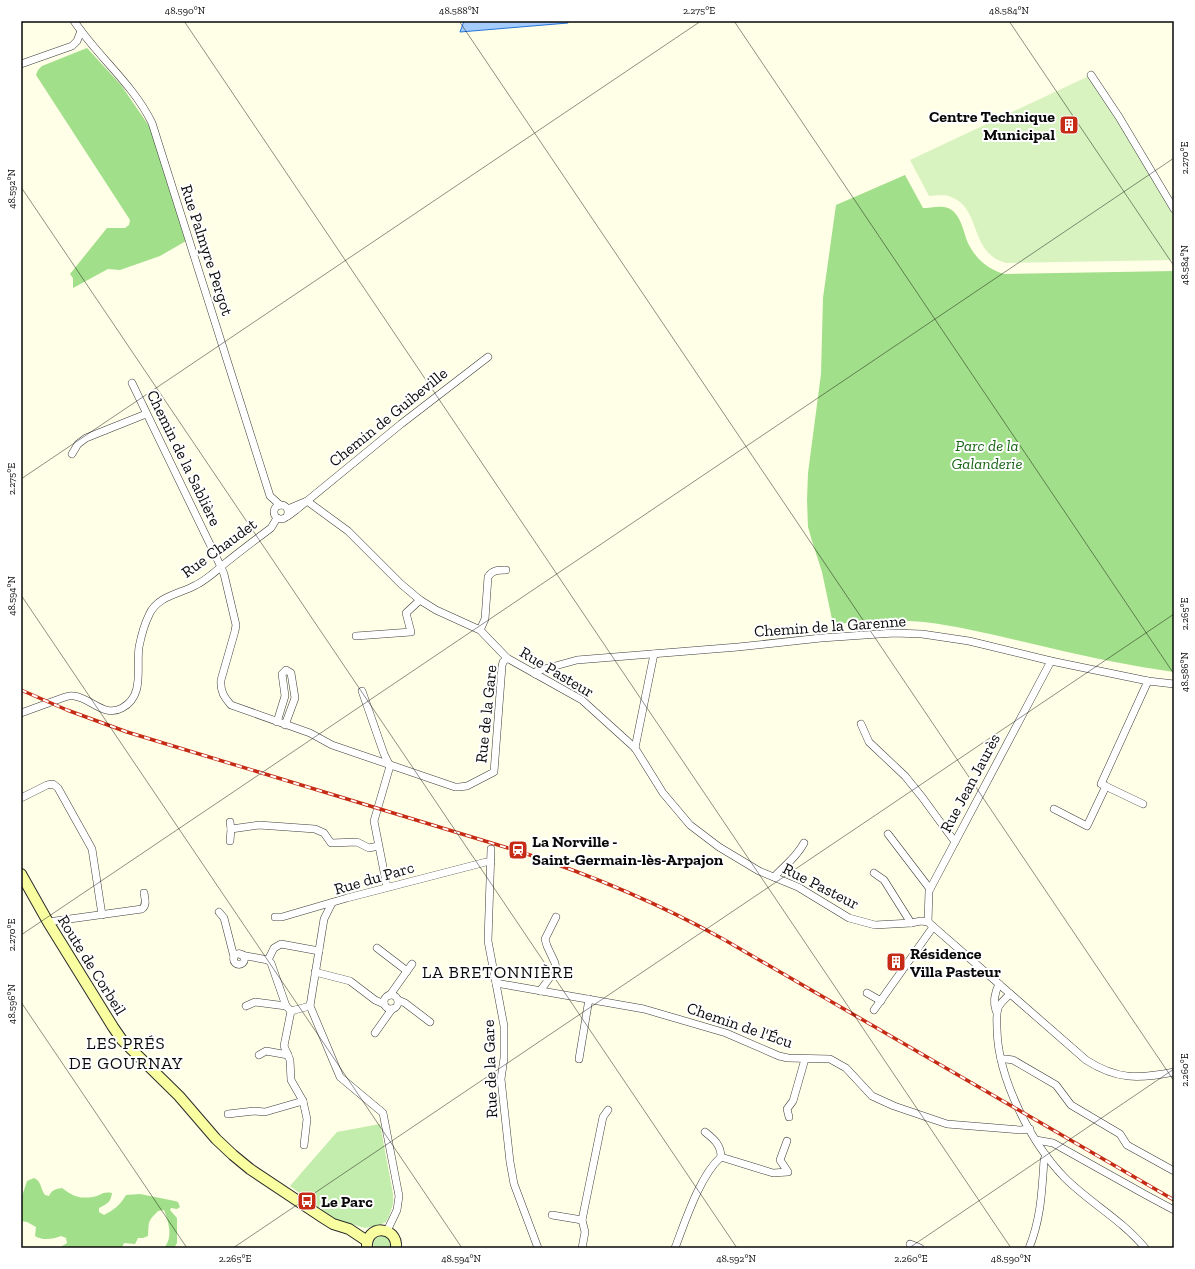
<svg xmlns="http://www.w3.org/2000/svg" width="1195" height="1269" viewBox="0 0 1195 1269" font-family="'Zilla Slab',serif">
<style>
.green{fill:#c3edac}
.forest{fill:#a2df8a}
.pitch{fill:#d8f3bf}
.water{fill:#a4ccfd;stroke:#2473db}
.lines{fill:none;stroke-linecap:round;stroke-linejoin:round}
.street-casing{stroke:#3c3c3c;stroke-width:8}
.secondary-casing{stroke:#2b2b2b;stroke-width:12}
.street{stroke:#fff;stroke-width:7}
.secondary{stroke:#f9ffa1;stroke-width:10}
.rail-casing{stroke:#c62b15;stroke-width:3.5}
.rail{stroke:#fff;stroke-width:2;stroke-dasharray:6;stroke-linecap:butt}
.ticks{fill:none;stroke:#090909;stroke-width:1;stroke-opacity:0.45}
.labels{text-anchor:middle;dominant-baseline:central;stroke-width:4;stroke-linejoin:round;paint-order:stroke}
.poi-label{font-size:16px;font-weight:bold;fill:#090909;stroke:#fff;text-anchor:start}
.street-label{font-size:16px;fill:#090909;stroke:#fff}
.park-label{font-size:16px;font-style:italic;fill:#186615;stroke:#fff}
.neighbourhood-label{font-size:17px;letter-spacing:1px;fill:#090909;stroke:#fff}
.neatline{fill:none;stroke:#090909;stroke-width:1.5}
.ticks-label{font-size:10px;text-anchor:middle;fill:#090909}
</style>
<rect width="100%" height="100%" fill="#fffee6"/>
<!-- green -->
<g class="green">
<polygon points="380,1124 393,1194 393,1204 389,1216 386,1222 379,1225 365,1228 334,1219 290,1186 337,1132"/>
<path d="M382,1236C388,1237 391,1241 390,1248H374C372,1242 375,1237 382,1236Z"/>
</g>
<!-- forest -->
<g class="forest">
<polygon points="87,48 121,85 151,129 186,241 160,256 120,270 108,269 73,288 73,278 70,274 107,228 125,228 129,225 130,220 36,75 38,70 42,66"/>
<path d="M905,175L923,208C930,208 941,205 948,208C962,214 963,233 969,245C977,260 988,269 1004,274L1174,271V672C1131,666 1088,657 1046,647C1006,638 965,627 924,622C894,619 863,622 833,624L822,572L812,541L808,527L807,500L808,473L821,374L823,298L836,205Z"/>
<path d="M34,1178C42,1182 40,1188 45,1195L49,1196C52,1190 55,1189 62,1188C73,1196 78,1199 93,1197C100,1196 102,1191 112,1193C111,1202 107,1204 99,1208V1212L104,1215C114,1210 120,1205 126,1195L140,1194L175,1201L178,1202L180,1207L177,1209L171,1208L170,1210L177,1218V1243L174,1248H164C174,1237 168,1221 164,1210L158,1211C147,1222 149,1222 148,1236L143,1238H138L135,1244L124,1243L122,1248H59L67,1243L66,1238L61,1236C53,1239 43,1241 35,1236L36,1227L27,1222L21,1221V1199L27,1181Z"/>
</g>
<!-- pitch -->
<path class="pitch" d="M1091,75L1174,209V260L1006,263C1001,261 996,260 992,256C972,241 977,206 951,197C945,194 936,196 929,196L910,160Z"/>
<!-- water -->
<polygon class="water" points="464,21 568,21 568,23 460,32"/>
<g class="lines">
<defs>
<g id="street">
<path d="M74,21C98,57 133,84 152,123L270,496L280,505"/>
<polyline points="21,64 72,46 77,41 81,31"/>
<polyline points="1091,75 1119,117 1174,209"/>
<path d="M132,383L221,567L224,574L236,625L235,631L221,680C220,691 224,697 231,705L310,733L332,745L455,787H459L467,786L494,772L502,666L503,662L507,658"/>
<polyline points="72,454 78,444 86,438 146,414"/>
<circle cx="281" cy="512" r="7"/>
<path d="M288,509L307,501L348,531L401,584L420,600L436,610L480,630L507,658L582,700L635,748L663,793L690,825L719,847L759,871L798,887L849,918L875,925L911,923L921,921L928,922L1086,1060C1117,1080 1139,1079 1174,1072"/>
<polyline points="288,516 296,510 401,424 488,357"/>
<path d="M480,630L485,619L488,577C492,570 498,570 506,570"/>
<polyline points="356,636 411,632 406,613 420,600"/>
<polyline points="535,674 537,671 577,660 738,647 821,638 894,633 922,634 969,641 1051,661 1148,681 1174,684"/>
<polyline points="362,691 384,754 390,766"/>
<path d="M21,713L65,697C68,696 71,695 74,696C91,698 104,718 122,708C145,696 136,668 139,647C141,637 144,625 149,615C157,596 180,594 196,585C206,580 215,572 223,565C239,552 255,540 271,528L277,518"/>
<polyline points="277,722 285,696 282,674 286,670 291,673 295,698 285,725"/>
<polyline points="861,724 869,742 905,776 922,797 955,842"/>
<polyline points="635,748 654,654"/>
<polyline points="21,798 47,785 53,784 58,788 92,849 102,915"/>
<polyline points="1143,804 1101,784 1148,681"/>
<polyline points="1054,809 1087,826 1106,786"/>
<polyline points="231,829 259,825 315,829 324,833 331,843 357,842 369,848 378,846"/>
<polyline points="888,834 930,889"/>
<polyline points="230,841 231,829 230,822"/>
<polyline points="491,849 488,941 504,1026 504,1058 501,1079 510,1162 514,1184 538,1248"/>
<polyline points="874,873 884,880 911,923"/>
<path d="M774,877C785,865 796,858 804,843"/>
<polyline points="387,887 374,821 390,766"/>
<polyline points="332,903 324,919 310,1006 340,1077 383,1113 399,1196 397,1210 387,1231"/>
<polyline points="219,912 224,918 234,957"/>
<polyline points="275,917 282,917 347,898 486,862 491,862"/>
<path d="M48,922L142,909C147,905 145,899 144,893"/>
<polyline points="928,922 929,891 1051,661"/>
<polyline points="377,948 407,971"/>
<circle cx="239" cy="959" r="5.5"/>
<polyline points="268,960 274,948 281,944 319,951"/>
<polyline points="315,972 350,981 375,1000 384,1004"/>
<polyline points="496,983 644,1009 726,1033 779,1056 788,1058 830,1059 846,1068 872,1096 894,1106 947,1124 1020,1130 1030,1129"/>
<polyline points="540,991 556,969 555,963 547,946 545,939 556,917"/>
<polyline points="867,993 881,1001"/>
<path d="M1010,994C1006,998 1000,1003 998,1008C996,1015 997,1022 997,1029C998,1079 1031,1143 1065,1178C1090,1203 1122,1220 1145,1248"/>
<circle cx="391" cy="1002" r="7"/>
<polyline points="390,995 412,964"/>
<polyline points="398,1000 405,1003 430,1022"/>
<polyline points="246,1006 255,1002 286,1006"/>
<polyline points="874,1010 933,927"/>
<polyline points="291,1011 310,1006"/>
<path d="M996,1011C993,1002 994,994 999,984"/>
<polyline points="375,1033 392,1009"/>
<polyline points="259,1055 266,1051 288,1055"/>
<polyline points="579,1059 589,999"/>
<polyline points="1001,1059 1006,1059 1013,1060 1056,1085 1071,1105 1120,1134 1127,1145 1174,1171"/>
<polyline points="303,1101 307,1119 304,1145"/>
<polyline points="228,1114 254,1111 265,1112 303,1101 291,1080 290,1060 284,1046 291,1011 286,1006 271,963 268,960 241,955"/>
<polyline points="789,1117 787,1109 793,1101 805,1059"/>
<path d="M705,1132C714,1139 721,1145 721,1157"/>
<polyline points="1036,1140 1053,1143 1146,1195 1174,1210"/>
<polyline points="721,1157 773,1173 788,1172 780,1160 787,1141"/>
<polyline points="552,1215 582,1220"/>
<polyline points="910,1244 920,1248"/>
<polyline points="582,1248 585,1232 582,1220 603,1117 608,1110"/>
<path d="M675,1248C685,1222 700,1175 721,1157"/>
<path d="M1029,1248C1041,1219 1042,1190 1044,1160L1046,1155"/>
</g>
<g id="secondary">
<polyline points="21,874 48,922 113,1027 122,1040 179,1096 216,1139 233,1155 250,1169 322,1217 333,1224 349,1229 367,1241"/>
<path d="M367,1248C365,1224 398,1225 396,1248"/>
</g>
</defs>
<!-- street casing -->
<use href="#street" class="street-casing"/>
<!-- secondary casing -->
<use href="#secondary" class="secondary-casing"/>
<!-- street -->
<use href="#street" class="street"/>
<!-- secondary -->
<use href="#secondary" class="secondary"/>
<defs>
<path id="rail" d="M21,690L67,710L127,732L521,852C591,875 658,903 723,939L1174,1200"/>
</defs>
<!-- rail casing -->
<use href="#rail" class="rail-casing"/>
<!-- rail -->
<use href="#rail" class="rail"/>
</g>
<!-- ticks -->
<path class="ticks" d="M184,21L1011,1248M459,21L1174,1081M734,21L1174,674M1009,21L1174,266M21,23L25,21M21,187L737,1248M21,479L701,21M21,595L462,1248M21,935L1174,158M21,1002L187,1248M233,1248L1174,614M909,1248L1174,1069"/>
<!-- icons -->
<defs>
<symbol id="building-square" viewBox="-11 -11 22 22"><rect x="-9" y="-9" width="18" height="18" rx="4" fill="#c62b15" stroke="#fff"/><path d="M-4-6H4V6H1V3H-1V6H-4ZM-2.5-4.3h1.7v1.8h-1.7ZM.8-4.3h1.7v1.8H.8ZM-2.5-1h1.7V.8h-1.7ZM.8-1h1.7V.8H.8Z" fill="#fff"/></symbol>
<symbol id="station-square" viewBox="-11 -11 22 22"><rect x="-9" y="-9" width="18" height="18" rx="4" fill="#c62b15" stroke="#fff"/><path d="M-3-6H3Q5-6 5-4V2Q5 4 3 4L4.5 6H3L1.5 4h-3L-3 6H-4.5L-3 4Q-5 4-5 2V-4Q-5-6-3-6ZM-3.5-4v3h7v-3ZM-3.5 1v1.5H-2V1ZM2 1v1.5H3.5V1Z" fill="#fff"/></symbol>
<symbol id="bus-square" viewBox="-11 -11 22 22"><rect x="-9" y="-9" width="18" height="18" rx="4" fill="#c62b15" stroke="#fff"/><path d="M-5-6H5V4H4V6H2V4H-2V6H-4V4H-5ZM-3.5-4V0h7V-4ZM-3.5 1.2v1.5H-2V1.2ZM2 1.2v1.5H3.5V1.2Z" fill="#fff"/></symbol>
</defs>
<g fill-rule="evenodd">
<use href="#building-square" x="1058" y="114" width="22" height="22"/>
<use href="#station-square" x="507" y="839" width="22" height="22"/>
<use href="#building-square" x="885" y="951" width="22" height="22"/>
<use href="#bus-square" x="296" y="1190" width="22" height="22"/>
</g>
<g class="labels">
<!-- poi labels -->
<g class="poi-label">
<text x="1055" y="116" text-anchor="end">Centre Technique<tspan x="1055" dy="18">Municipal</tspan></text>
<text x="532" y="841">La Norville -<tspan x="532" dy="18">Saint-Germain-lès-Arpajon</tspan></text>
<text x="910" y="953">Résidence<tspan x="910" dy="18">Villa Pasteur</tspan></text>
<text x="321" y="1201">Le Parc</text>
</g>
<!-- street labels -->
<g class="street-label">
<text transform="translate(207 250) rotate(72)">Rue Palmyre Pergot</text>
<text transform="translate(388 417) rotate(-39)">Chemin de Guibeville</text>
<text transform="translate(184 458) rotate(64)">Chemin de la Sablière</text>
<text transform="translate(219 548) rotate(-36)">Rue Chaudet</text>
<text transform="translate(830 626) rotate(-4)">Chemin de la Garenne</text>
<text transform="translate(557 672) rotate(31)">Rue Pasteur</text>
<text transform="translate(486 714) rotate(-84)">Rue de la Gare</text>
<text transform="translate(970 783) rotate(-62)">Rue Jean Jaurès</text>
<text transform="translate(374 878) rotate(-16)">Rue du Parc</text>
<text transform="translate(821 886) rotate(27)">Rue Pasteur</text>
<text transform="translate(92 965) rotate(58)">Route de Corbeil</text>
<text transform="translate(740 1025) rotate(19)">Chemin de l'Écu</text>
<text transform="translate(490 1069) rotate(-92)">Rue de la Gare</text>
</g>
<!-- park labels -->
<g class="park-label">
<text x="987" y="445">Parc de la<tspan x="987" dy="18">Galanderie</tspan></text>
</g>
<!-- neighbourhood labels -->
<g class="neighbourhood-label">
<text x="498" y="972">LA BRETONNIÈRE</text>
<text x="126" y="1043">LES PRÉS<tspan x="126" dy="20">DE GOURNAY</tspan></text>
</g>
</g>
<!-- border -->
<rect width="1195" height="1269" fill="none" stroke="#ffffff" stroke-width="44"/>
<rect x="22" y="22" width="1151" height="1225" class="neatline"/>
<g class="ticks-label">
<text x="185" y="14">48.590°N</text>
<text x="459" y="14">48.588°N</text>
<text x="699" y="14">2.275°E</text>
<text x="1009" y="14">48.584°N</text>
<text transform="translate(1184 158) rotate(-90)" y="4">2.270°E</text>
<text transform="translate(11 189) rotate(-90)" y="4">48.592°N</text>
<text transform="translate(1184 265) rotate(-90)" y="4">48.584°N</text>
<text transform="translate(11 479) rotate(-90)" y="4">2.275°E</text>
<text transform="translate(11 596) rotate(-90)" y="4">48.594°N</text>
<text transform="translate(1184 614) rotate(-90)" y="4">2.265°E</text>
<text transform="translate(1184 672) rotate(-90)" y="4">48.586°N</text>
<text transform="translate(11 935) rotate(-90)" y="4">2.270°E</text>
<text transform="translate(11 1004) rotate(-90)" y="4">48.596°N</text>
<text transform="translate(1184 1070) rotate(-90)" y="4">2.260°E</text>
<text x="235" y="1262">2.265°E</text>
<text x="461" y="1262">48.594°N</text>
<text x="736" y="1262">48.592°N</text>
<text x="911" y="1262">2.260°E</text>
<text x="1011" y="1262">48.590°N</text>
</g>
</svg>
